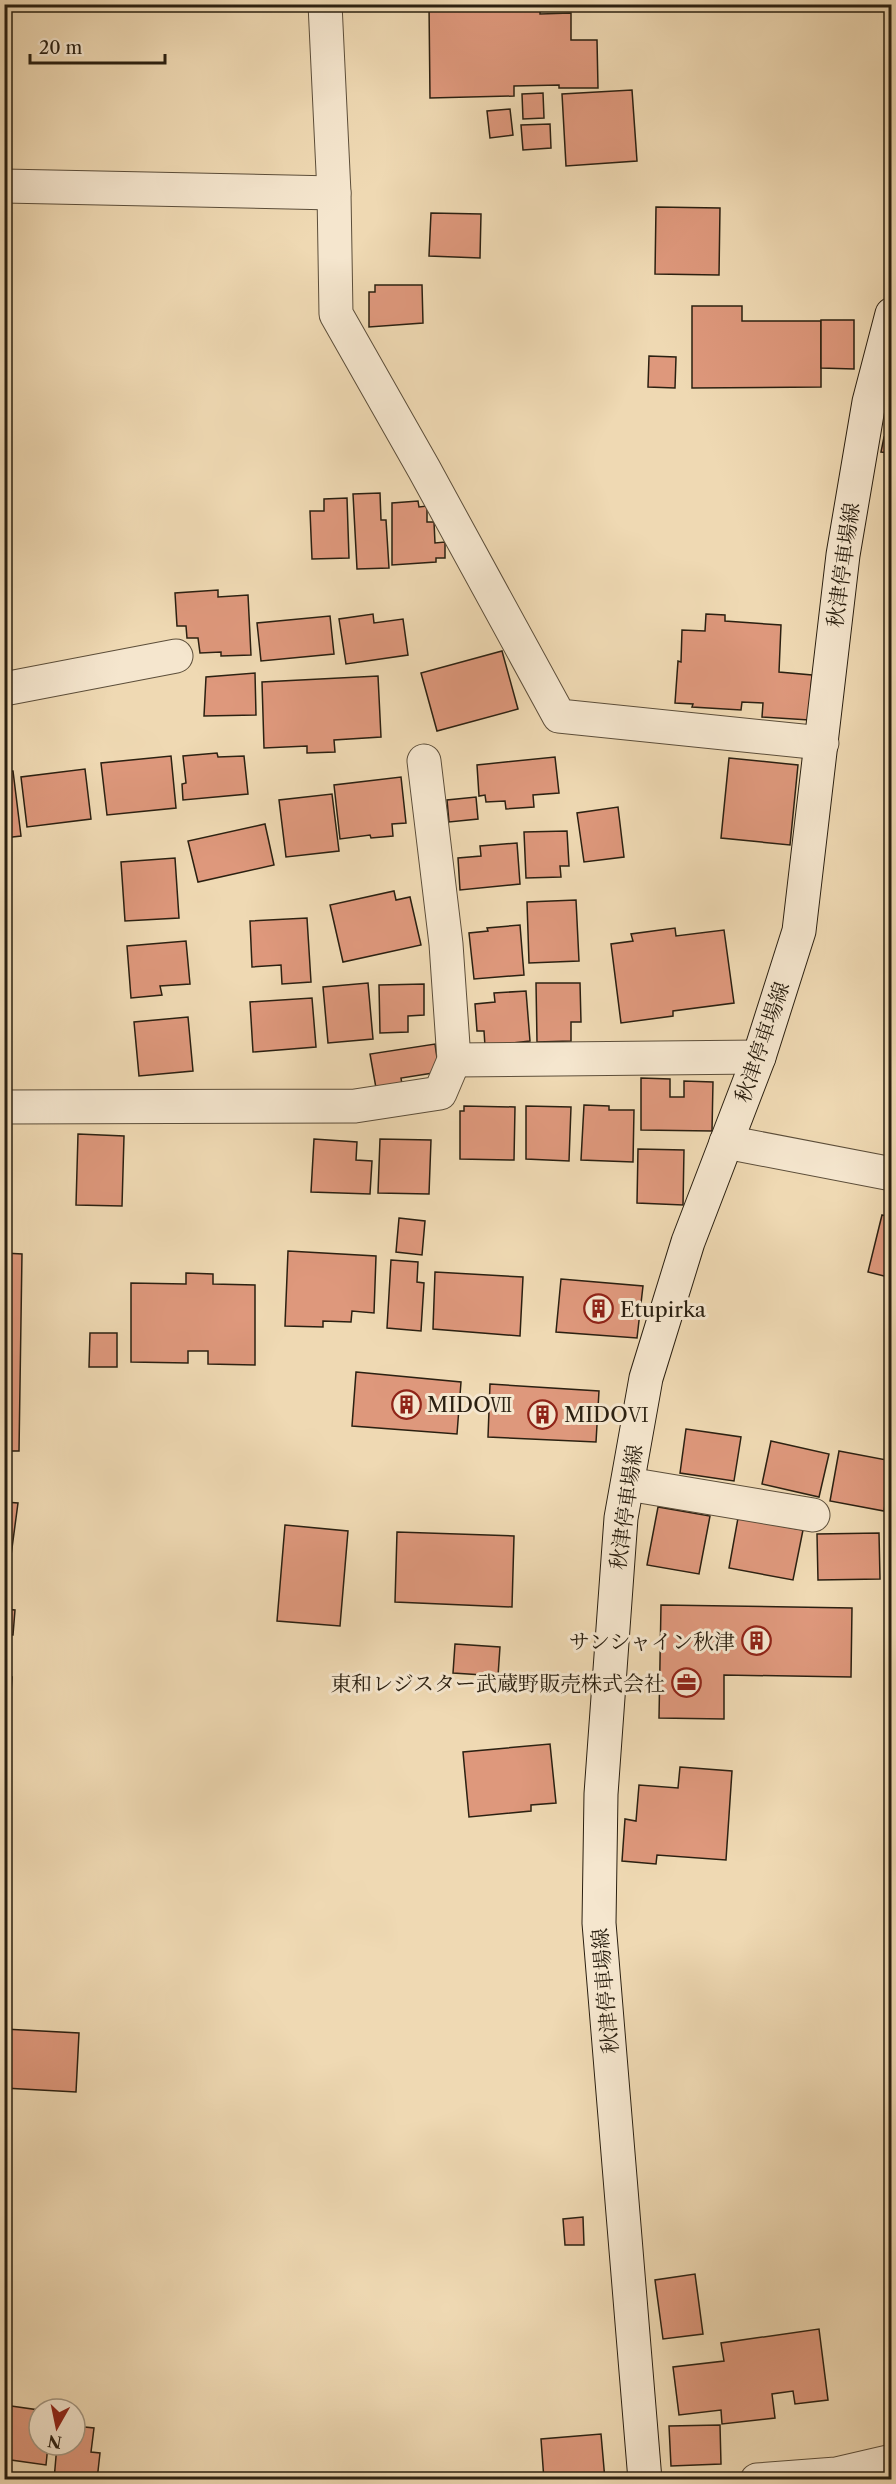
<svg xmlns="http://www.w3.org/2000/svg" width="896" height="2484" viewBox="0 0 896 2484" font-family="'Libre Caslon Text','Noto Serif JP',serif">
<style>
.building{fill:#de987c;stroke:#2b2011;stroke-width:1.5}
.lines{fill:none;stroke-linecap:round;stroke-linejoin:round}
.minor-casing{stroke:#5c4e3a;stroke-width:35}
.secondary-casing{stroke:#2b2011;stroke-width:35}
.minor{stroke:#f5e6ce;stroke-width:33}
.secondary{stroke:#f5e6ce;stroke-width:33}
.labels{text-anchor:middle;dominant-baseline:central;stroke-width:6;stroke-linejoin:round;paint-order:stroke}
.street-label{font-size:21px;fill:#2b2011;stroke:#f5e6ce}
.poi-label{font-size:21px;fill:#2b2011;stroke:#f5e6ce;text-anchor:start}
</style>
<rect width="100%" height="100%" fill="#efd9b3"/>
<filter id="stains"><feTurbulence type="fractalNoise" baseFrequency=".00333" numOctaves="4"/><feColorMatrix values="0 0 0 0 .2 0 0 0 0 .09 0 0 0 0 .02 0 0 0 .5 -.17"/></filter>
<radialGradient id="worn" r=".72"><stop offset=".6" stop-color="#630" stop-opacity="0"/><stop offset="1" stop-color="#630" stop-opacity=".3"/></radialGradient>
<!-- building -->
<g class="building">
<polygon points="63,4 280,4 280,9"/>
<polygon points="429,4 477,4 477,7 540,5 540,14 571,13 571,40 597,40 598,88 559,88 559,85 514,86 514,96 430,98"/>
<polygon points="632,90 637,161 566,166 562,94"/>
<polygon points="543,93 544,118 523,119 522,94"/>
<polygon points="510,109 513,135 490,138 487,111"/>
<polygon points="550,124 551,148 523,150 521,125"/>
<polygon points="656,207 720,208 719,275 655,274"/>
<polygon points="431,213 481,214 480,258 429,256"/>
<polygon points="375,285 422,285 423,323 369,327 369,292 375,292"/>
<polygon points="692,306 742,306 742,321 821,321 821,387 692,388"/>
<polygon points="821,320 854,320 854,369 821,368"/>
<polygon points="649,356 676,357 675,388 648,387"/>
<polygon points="884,437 892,438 892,453 881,452"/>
<polygon points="380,493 381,520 386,520 389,568 357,569 353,494"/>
<polygon points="347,498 349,558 312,559 310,511 324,511 324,499"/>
<polygon points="418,501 419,507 427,506 427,522 434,522 435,543 445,542 445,558 436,558 436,562 392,565 392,503"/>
<polygon points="218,590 218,597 248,595 251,655 221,656 221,652 200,653 198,638 187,638 186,626 177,626 175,593"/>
<polygon points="373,614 374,623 403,619 408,655 346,664 339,619"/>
<polygon points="706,614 725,615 725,621 781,625 779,672 812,675 809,720 762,717 763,703 742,702 741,710 692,707 693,704 675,703 678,661 681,662 682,630 705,631"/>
<polygon points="330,616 334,654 261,661 257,623"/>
<polygon points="502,651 518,709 437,731 421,673"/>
<polygon points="255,673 256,715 204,716 206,677"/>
<polygon points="378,676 381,737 334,740 335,752 307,753 307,746 264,748 262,682"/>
<polygon points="217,753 218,757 244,756 248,794 183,800 182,784 186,783 183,756"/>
<polygon points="171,756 176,808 107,815 101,763"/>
<polygon points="555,757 559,793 533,795 534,807 506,809 505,801 486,802 485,795 479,796 477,765"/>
<polygon points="729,758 798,765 790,845 721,838"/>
<polygon points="85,769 91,819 27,827 21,777"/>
<polygon points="13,771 21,836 4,838 4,772"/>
<polygon points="401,777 406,823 392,824 393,836 371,838 370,835 340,839 334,785"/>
<polygon points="332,794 339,851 286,857 279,800"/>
<polygon points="476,797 478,819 449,822 447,800"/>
<polygon points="618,807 624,857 584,862 577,813"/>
<polygon points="265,824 274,865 198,882 188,841"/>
<polygon points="567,831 569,866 560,866 561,877 526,878 524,832"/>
<polygon points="517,843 520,884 460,890 458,858 481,856 480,846"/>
<polygon points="175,858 179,918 125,921 121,862"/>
<polygon points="394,891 396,900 410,897 421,945 343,962 330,905"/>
<polygon points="576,900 579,961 529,963 527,902"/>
<polygon points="307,918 311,982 282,984 281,965 252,967 250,921"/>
<polygon points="520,925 524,975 474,979 469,933 488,931 487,928"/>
<polygon points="675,928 676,936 724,930 734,1003 673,1011 673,1016 621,1023 611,944 633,941 631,934"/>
<polygon points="186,941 190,984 160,986 162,995 131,998 127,946"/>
<polygon points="368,983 373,1039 328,1043 323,987"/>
<polygon points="536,983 580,983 581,1022 571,1022 571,1041 537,1042"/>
<polygon points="424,984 424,1015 408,1016 408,1032 380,1033 379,985"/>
<polygon points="526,991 530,1041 485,1046 484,1031 477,1031 475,1004 495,1002 494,993"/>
<polygon points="312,998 316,1047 253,1052 250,1002"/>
<polygon points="188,1017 193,1071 139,1076 134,1022"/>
<polygon points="435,1044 439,1072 401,1078 402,1084 376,1088 370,1054"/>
<polygon points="641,1078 670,1079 670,1097 684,1097 684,1081 713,1082 712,1131 641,1130"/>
<polygon points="584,1105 609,1106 609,1110 634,1110 633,1162 581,1160"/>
<polygon points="464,1106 515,1107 514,1160 460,1159 460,1111 464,1111"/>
<polygon points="526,1106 571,1107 569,1161 526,1159"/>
<polygon points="78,1134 124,1136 122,1206 76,1205"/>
<polygon points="314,1139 357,1142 356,1160 372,1161 370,1194 311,1192"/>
<polygon points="380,1139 431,1140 429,1194 378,1193"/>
<polygon points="638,1149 684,1150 683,1205 637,1203"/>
<polygon points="882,1215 892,1217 892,1278 868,1272"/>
<polygon points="399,1218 425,1221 422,1255 396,1252"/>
<polygon points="288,1251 376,1256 374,1313 352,1311 351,1322 323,1321 323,1327 285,1326"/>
<polygon points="4,1253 22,1254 19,1451 4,1451"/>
<polygon points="391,1260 418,1262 417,1282 424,1283 421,1331 387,1328"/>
<polygon points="435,1272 523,1277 520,1336 433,1329"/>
<polygon points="186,1273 213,1274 213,1284 255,1285 255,1365 208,1364 208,1351 188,1351 188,1363 131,1362 131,1283 186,1284"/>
<polygon points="561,1279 643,1286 637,1338 556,1332"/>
<polygon points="90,1333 117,1333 117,1367 89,1367"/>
<polygon points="356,1372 461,1382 457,1434 352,1426"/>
<polygon points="490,1384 599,1391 596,1442 488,1437"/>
<polygon points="686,1429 741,1437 734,1481 680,1473"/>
<polygon points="771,1441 829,1454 819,1497 762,1484"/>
<polygon points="839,1451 892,1461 884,1511 830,1501"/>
<polygon points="4,1502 18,1503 10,1563 4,1563"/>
<polygon points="658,1507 710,1516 699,1574 647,1565"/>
<polygon points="738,1518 803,1530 793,1580 729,1568"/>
<polygon points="285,1525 348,1531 340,1626 277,1621"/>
<polygon points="397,1532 514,1536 512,1607 395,1602"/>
<polygon points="879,1533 880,1579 818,1580 817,1534"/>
<polygon points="892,1549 892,1580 887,1579"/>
<polygon points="661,1605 852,1608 851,1677 724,1675 724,1719 659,1718"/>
<polygon points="4,1609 15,1610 13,1635 4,1634"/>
<polygon points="455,1644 500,1647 498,1676 453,1673"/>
<polygon points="4,1677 12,1677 8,1741 4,1741"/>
<polygon points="550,1744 556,1803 531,1805 531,1811 469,1817 463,1752"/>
<polygon points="680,1767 732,1771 726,1860 657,1855 656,1864 622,1861 625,1819 636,1821 639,1785 678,1788"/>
<polygon points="4,1902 9,1903 7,1927 4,1927"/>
<polygon points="4,2029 79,2033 76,2092 4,2088"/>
<polygon points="583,2217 584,2245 565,2245 563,2219"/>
<polygon points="695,2274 703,2334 663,2339 655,2280"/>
<polygon points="819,2329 828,2400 795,2404 793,2391 772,2394 775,2418 722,2424 721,2410 679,2415 673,2367 724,2361 721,2343"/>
<polygon points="4,2405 39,2410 39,2445 48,2445 46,2465 4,2459"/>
<polygon points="720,2425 721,2464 671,2466 669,2426"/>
<polygon points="75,2426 94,2428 91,2452 100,2453 97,2480 54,2480 57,2445 75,2445"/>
<polygon points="601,2434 605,2480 544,2480 541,2439"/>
</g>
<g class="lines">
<defs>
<g id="minor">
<polyline points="325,4 334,193 336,314 424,469 559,716 822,743"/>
<polyline points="4,186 334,193"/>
<polyline points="4,689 176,656"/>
<polyline points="454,1060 759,1057"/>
<polyline points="4,1107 355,1106 440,1093 454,1060 446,944 424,761"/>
<polyline points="726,1142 892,1174"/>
<polyline points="628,1484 813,1515"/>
<polyline points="757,2480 836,2474 892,2461"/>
</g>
<polyline id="secondary" points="645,2480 599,1923 601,1794 621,1518 646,1378 688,1242 759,1057 799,931 843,555 869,402 892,314"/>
</defs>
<!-- minor casing -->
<use href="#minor" class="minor-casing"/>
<!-- secondary casing -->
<use href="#secondary" class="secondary-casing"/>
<!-- minor -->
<use href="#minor" class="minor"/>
<!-- secondary -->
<use href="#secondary" class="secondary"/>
</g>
<!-- icons -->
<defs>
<symbol id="building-ring" viewBox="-11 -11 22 22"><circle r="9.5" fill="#f5e6ce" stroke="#8f2418" stroke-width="1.5"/><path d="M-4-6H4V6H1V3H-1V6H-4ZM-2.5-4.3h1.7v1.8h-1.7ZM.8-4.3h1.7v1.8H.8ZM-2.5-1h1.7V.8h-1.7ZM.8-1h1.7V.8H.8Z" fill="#8f2418"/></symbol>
<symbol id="office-ring" viewBox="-11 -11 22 22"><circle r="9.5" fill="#f5e6ce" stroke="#8f2418" stroke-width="1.5"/><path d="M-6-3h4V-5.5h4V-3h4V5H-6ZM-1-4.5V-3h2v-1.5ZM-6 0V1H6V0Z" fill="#8f2418"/></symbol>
</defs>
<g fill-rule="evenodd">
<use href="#building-ring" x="582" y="1292" width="33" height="33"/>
<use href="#building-ring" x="390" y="1388" width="33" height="33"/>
<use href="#building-ring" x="526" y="1398" width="33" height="33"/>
<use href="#building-ring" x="740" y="1624" width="33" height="33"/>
<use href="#office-ring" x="670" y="1666" width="33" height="33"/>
</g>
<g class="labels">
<!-- street labels -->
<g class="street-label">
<text transform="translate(843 565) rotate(-82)">秋津停車場線</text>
<text transform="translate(762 1042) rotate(-71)">秋津停車場線</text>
<text transform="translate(626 1507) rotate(-82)">秋津停車場線</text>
<text transform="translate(605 1991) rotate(-95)">秋津停車場線</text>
</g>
<!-- poi labels -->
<g class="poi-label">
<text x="620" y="1309">Etupirka</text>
<text x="427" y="1404">MIDOⅦ</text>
<text x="564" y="1414">MIDOⅥ</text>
<text x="735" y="1641" text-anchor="end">サンシャイン秋津</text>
<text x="665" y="1683" text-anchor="end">東和レジスター武蔵野販売株式会社</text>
</g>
</g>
<!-- margin -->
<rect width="896" height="2484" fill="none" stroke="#efd9b3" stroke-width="24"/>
<rect x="6" y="6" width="884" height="2472" fill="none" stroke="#2b2011" stroke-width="3"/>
<rect x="12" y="12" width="872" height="2460" fill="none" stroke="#2b2011" stroke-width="1.5"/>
<!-- north arrow -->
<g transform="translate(57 2427) rotate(189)"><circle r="28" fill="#f5e6ce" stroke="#a49782" stroke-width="1.5"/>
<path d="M0-4.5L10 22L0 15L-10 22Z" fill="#8f2418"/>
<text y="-9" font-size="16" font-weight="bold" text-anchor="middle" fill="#2b2011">N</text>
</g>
<!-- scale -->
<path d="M30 54v9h135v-9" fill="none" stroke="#2b2011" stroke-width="3"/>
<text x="39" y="54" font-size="18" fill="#2b2011" stroke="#f5e6ce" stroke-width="4.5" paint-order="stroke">20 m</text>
<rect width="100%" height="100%" filter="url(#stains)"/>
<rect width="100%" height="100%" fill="url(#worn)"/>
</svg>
